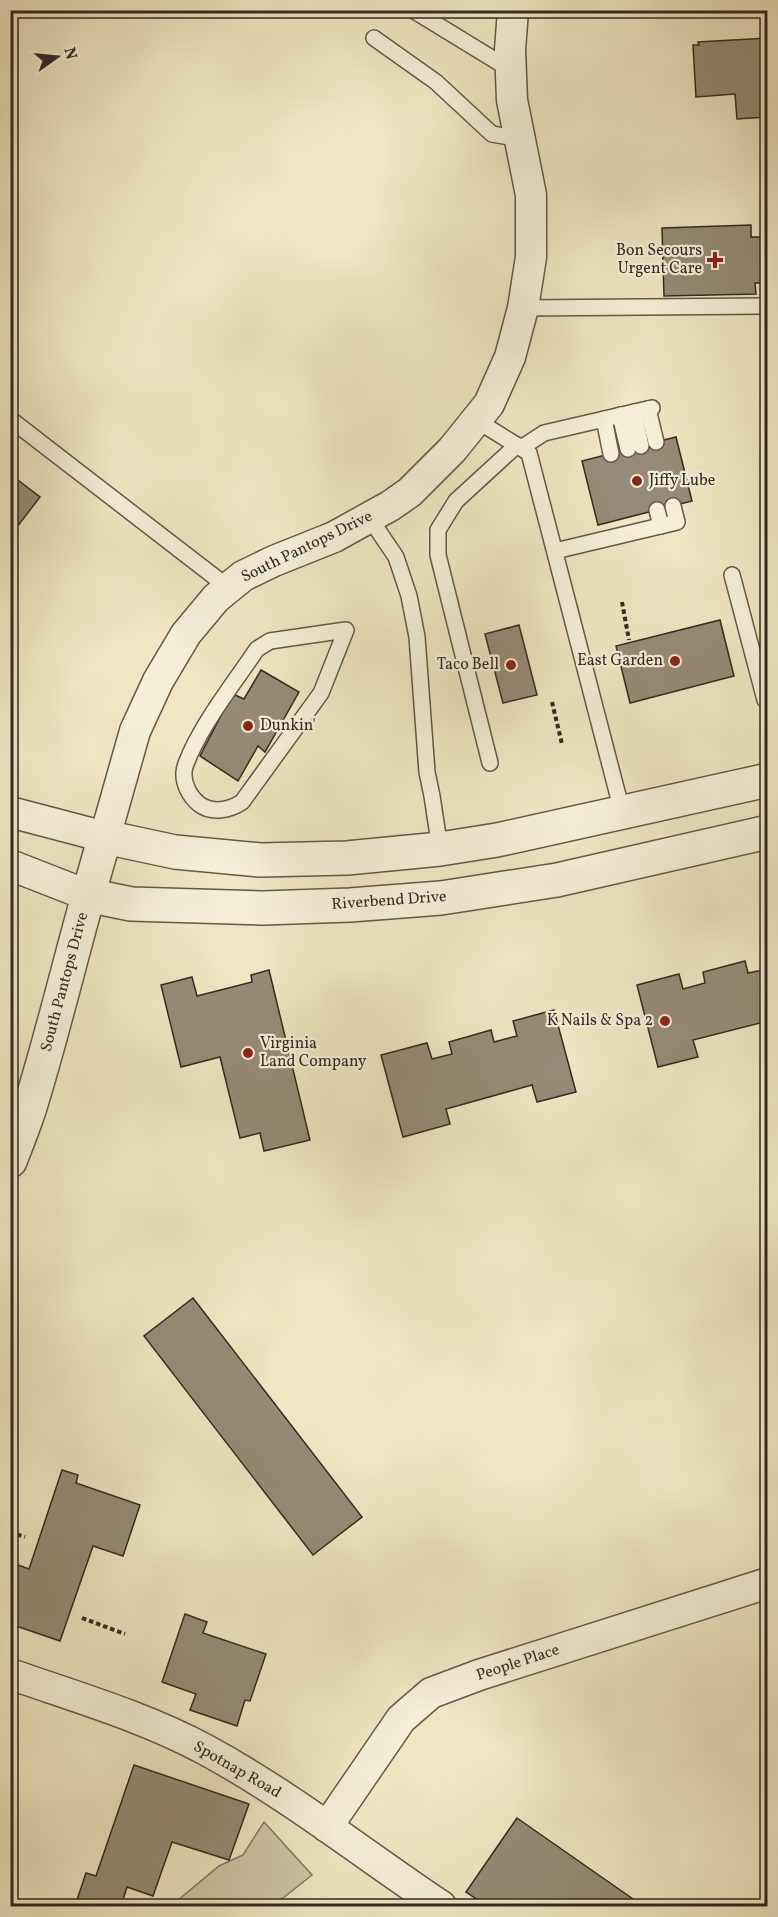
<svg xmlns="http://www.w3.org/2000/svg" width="778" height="1917" viewBox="0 0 778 1917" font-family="Vollkorn,serif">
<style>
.green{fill:#d0c6a8;stroke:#827865;stroke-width:1.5}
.building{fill:#968b76;stroke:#342922;stroke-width:1.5}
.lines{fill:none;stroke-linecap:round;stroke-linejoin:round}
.service-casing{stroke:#63584a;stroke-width:18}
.minor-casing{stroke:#63584a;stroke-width:33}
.tertiary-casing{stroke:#63584a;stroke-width:36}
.path{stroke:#342922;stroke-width:4;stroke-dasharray:4.5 3;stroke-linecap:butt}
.service{stroke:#f5efd8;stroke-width:15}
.minor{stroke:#f5efd8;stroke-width:30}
.tertiary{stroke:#f5efd8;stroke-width:33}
.poi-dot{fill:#8f2418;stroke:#f5efd8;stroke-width:2}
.labels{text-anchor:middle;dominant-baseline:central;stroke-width:4.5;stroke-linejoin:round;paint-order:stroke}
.poi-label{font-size:16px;fill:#342922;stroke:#f5efd8;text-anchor:end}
.street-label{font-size:16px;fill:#342922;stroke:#f5efd8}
</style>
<rect width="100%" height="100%" fill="#f0e6c3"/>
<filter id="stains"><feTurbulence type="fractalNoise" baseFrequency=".00333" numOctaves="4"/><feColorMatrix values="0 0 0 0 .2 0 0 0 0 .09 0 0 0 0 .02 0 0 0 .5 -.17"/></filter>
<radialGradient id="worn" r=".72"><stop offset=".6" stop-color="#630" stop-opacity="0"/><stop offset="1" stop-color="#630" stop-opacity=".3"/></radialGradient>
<!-- green -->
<polygon class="green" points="264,1822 312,1875 273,1906 171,1906 219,1866 243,1855"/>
<!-- building -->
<g class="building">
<polygon points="768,38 768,92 766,93 767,117 737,119 735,94 696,97 693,45 699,45 698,42"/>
<polygon points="751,225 751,237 768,237 768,283 755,283 756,294 664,296 662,228"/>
<polygon points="676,437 692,501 598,525 582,461"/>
<polygon points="10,474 40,497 10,536"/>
<polygon points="720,620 734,676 630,703 616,646"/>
<polygon points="519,625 537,695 503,703 485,634"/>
<polygon points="261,670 299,692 265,752 258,746 238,781 200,756 226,706 235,695 244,699"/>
<polygon points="745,961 748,973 768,969 768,1021 693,1040 698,1057 658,1067 637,985 679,974 683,989 705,983 703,972"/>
<polygon points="269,970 310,1140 264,1151 260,1133 240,1138 220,1057 181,1067 161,985 192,977 197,996 252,982 251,975"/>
<polygon points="554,1010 576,1092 537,1102 532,1085 446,1109 450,1124 403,1137 381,1055 427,1043 432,1059 452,1054 449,1042 491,1030 494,1042 517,1036 513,1021"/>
<polygon points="193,1298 362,1517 313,1555 144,1336"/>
<polygon points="62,1470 78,1475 76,1483 140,1505 123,1556 93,1546 60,1641 10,1624 10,1562 29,1569"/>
<polygon points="185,1614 207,1622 203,1633 266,1654 250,1701 245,1700 237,1726 190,1710 196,1694 162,1682"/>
<polygon points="10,1737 18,1740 10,1761"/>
<polygon points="134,1765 249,1804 229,1860 172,1842 153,1896 127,1887 121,1906 75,1906 86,1873 96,1876"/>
<polygon points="517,1818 643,1906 487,1906 466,1892"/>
</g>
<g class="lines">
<defs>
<g id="service">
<polyline points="413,10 511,70"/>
<polyline points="374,38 436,82 492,134 520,139"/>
<polyline points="523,308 768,306"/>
<polyline points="648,409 656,442"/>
<polyline points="634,412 641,446"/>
<polyline points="620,415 628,449"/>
<polyline points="10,419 229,588"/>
<polyline points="604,419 611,454"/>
<polyline points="476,420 529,453 622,811"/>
<polyline points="521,448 544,433 652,408"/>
<polyline points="657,510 661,526"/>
<polyline points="369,517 396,557 409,596 417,637 427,772 432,796 440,849"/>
<polyline points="555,551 677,522 673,506"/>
<polyline points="732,575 765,700"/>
<path d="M346,630L321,693L242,802C230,810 212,814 199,804C190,797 183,784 184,772C184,766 188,760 190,754C207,717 234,683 257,649L270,641Z"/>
<polyline points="490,763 438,555 438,530 456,501 517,445"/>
</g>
<g id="minor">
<polyline points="10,812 105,837 135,731 158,681 186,634 216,598 243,576 274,561 334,537 390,506 410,492 452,450 489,404 510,357 523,308 531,257 531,195 512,100 510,50 513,10"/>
<polyline points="10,865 87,895"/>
<path d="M10,1674C76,1697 145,1717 206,1750C289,1795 363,1854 441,1906"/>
<polyline points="327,1827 401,1719 431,1693 479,1675 768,1583"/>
</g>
<g id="tertiary">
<polyline points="87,895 131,904 263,908 350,905 441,898 557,880 768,832"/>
<path d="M10,1161C18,1140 27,1119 33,1097C59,1011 79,923 105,837L175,852L260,860L347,858L440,849L497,840L768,780"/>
</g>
</defs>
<!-- service casing -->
<use href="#service" class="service-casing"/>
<!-- minor casing -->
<use href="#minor" class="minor-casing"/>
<!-- tertiary casing -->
<use href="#tertiary" class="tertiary-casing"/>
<!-- path -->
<g class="path">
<polyline points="622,602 629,640"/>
<polyline points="552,702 562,744"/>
<polyline points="10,1532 25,1537"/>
<polyline points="82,1618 125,1634"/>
</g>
<!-- service -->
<use href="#service" class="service"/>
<!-- minor -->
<use href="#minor" class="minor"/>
<!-- tertiary -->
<use href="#tertiary" class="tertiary"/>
</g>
<!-- markers -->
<g class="poi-dot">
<path d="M712 251h6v6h6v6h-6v6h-6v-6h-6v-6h6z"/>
<circle cx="637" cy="481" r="6"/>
<circle cx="675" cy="661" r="6"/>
<circle cx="511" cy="665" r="6"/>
<circle cx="248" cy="726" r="6"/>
<circle cx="665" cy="1021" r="6"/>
<circle cx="248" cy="1053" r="6"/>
</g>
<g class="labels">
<!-- poi labels -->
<g class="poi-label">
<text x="702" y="251">Bon Secours<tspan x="702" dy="18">Urgent Care</tspan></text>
<text x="649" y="481" text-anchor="start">Jiffy Lube</text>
<text x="663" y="661">East Garden</text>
<text x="499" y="665">Taco Bell</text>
<text x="260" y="726" text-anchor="start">Dunkin'</text>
<text x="653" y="1021">K Nails &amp; Spa 2</text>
<text x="260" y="1044" text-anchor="start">Virginia<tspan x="260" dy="18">Land Company</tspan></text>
</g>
<!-- street labels -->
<g class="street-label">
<text transform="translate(307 547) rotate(-26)">South Pantops Drive</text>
<text transform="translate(389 901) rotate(-4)">Riverbend Drive</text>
<text transform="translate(65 982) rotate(-75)">South Pantops Drive</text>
<text transform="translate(518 1663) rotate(-18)">People Place</text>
<text transform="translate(237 1770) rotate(30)">Spotnap Road</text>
</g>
</g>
<!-- margin -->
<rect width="778" height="1917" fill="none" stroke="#f0e6c3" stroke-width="36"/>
<rect x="12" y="12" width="754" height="1893" fill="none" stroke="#342922" stroke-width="3"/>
<rect x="18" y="18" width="742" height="1881" fill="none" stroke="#342922" stroke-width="1.5"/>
<!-- north arrow -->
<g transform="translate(57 57) rotate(75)" stroke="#f5efd8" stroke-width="4.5" paint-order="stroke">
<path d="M0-4.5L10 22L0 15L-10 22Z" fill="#342922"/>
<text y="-9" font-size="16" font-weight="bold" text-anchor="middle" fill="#342922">N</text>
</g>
<rect width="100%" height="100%" filter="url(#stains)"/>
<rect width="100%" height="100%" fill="url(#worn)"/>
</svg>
